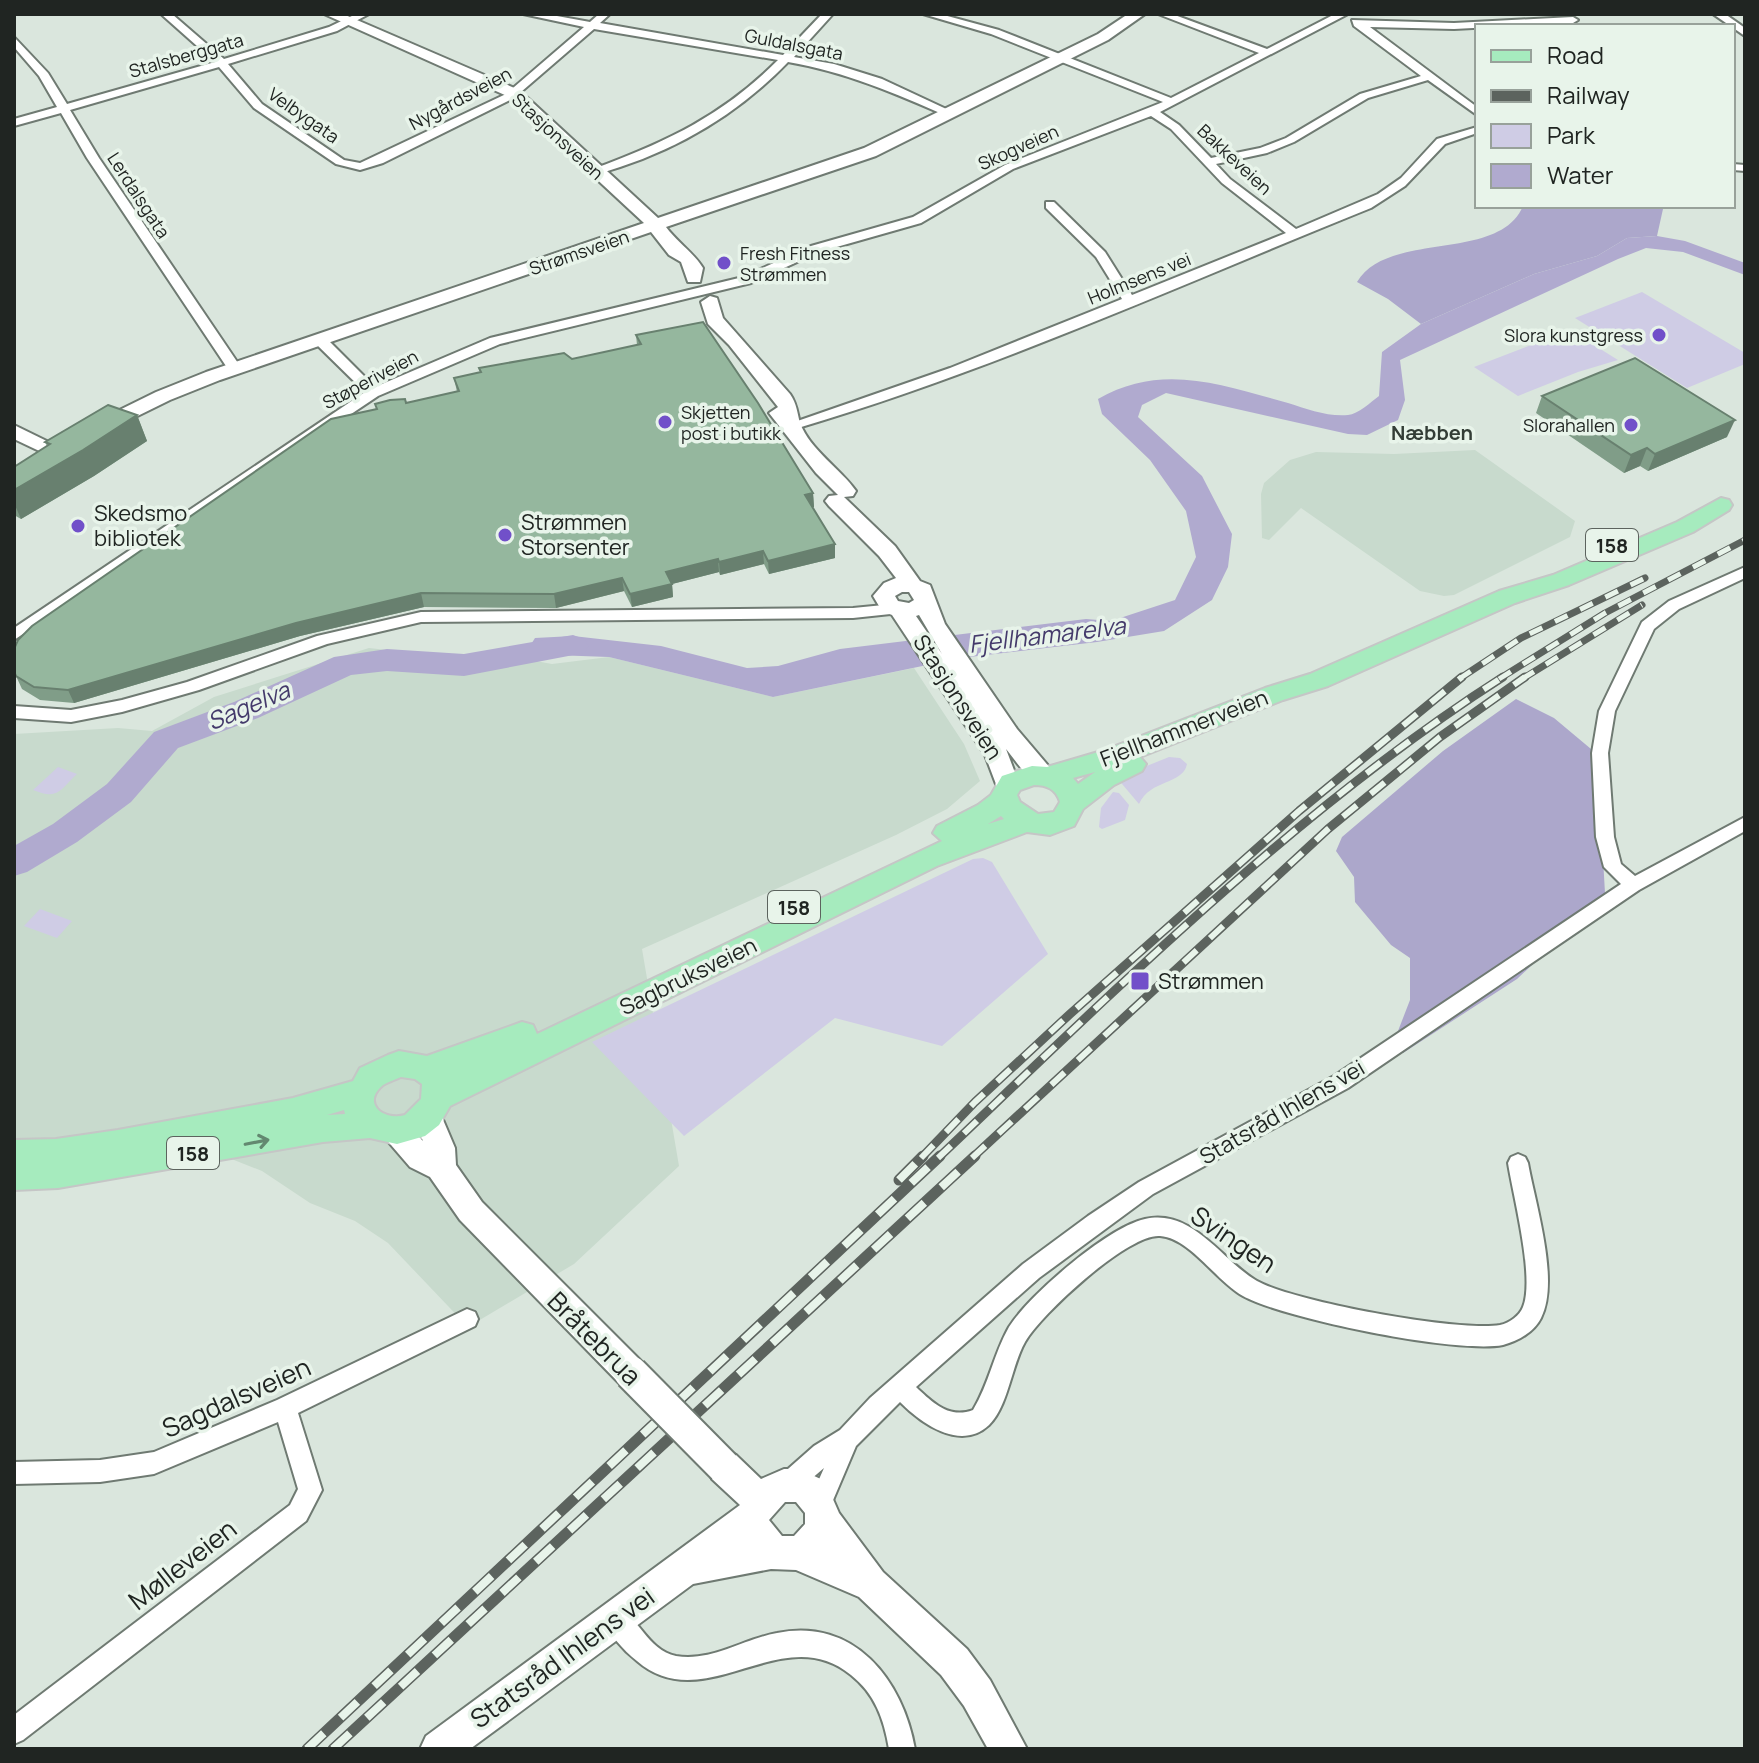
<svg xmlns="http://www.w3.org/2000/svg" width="1759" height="1763" viewBox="0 0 1759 1763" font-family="Manrope,sans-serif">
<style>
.built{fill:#c8dacd}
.green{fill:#cfcce5}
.forest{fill:#aca7cb}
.water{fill:#b0aacf}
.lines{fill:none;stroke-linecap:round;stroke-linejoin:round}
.river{fill:#b0aacf;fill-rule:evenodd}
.street-casing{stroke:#6f7a72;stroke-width:4}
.secondary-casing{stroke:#6f7a72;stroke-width:4}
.primary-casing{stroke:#c5c6c6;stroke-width:4}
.street{fill:#fff;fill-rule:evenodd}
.secondary{fill:#fff;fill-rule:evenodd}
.primary{fill:#a6ebbe;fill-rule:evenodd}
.rail-far2-casing{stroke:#5c635e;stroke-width:7}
.rail-far1-casing{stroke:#5c635e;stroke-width:9}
.rail-casing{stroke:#5c635e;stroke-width:11}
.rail-far2{stroke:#e8f4ea;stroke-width:5;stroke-dasharray:14;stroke-linecap:butt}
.rail-far1{stroke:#e8f4ea;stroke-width:6;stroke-dasharray:18;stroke-linecap:butt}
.rail{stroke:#e8f4ea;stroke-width:8;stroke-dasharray:23;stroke-linecap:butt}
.secondary-bridge-casing{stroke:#6f7a72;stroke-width:37;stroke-linecap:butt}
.secondary-bridge{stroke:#fff;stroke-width:33}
.wall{fill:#809d88}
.shaded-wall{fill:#68806f}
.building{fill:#95b79e;stroke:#68806f;stroke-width:2}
.oneway{stroke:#638870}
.poi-dot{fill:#7150c9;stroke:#e8f4ea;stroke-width:3}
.labels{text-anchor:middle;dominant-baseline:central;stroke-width:7;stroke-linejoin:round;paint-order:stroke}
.far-street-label{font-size:18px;fill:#202522;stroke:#e8f4ea}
.far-poi-label{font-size:18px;fill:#202522;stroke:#e8f4ea;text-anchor:start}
.far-neighbourhood-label{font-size:20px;font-weight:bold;fill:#333d36;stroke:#e8f4ea}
.shield{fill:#e8f4ea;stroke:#5c635e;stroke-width:2}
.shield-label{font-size:20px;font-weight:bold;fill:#202522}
.poi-label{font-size:22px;fill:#202522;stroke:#e8f4ea;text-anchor:start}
.street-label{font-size:22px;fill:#202522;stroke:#e8f4ea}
.water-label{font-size:24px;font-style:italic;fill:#443a6b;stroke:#e8f4ea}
.near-street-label{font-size:26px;fill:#202522;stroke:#e8f4ea}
</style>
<rect width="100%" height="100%" fill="#dae6dd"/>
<!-- built -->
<g class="built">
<polygon points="1475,450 1575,521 1570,537 1454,595 1444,596 1420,591 1301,508 1269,540 1262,538 1261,494 1264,483 1290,460 1316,452 1394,454"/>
<polygon points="369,648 475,660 525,659 552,664 609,657 773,697 914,668 964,744 980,781 947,809 896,835 642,949 679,1166 574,1264 468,1327 388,1243 355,1221 310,1203 262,1171 219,1154 14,1172 14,734 118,728 152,731 214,697"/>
</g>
<!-- green -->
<g class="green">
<polygon points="1642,292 1745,353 1745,364 1687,388 1575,318"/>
<polygon points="1570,330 1618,360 1578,372 1518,396 1474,367"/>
<path d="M1169,757L1180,758L1187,764C1183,785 1150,779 1139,804L1117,778Z"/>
<path d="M58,767L77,774C59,791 58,800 33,790Z"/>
<polygon points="1113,792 1119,793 1129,805 1125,820 1102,829 1099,827 1101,808"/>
<polygon points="983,858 992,862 1048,954 942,1046 835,1018 684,1136 592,1042 973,859"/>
<polygon points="40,909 72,921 57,938 24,926"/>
</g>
<!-- forest -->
<g class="forest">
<path d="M1523,206H1667L1663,209L1657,236L1627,238L1597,256L1534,274L1421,324L1388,299L1357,282C1388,230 1499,263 1523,206Z"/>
<polygon points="1516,699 1554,718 1597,754 1605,893 1560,944 1551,947 1517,979 1403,1053 1398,1031 1410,1000 1410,958 1391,945 1355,902 1354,877 1336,851 1342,837 1443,751"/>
</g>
<!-- water -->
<path class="water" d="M1657,236L1685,241L1745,263V275L1683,252L1646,248L1618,259L1400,360L1405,400L1398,420L1367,435L1348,434L1166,393L1142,405L1138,417L1202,476L1232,534L1228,567L1212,600L1164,631L1097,642L961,658L773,697L609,657L525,654L535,638L573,636L661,646L747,668L778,666L840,649L1086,619L1111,621L1175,600L1196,557L1186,511L1150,460L1102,414L1098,399C1162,362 1222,385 1288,403C1307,409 1328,417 1348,415C1358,414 1371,402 1379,396L1382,352L1421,324L1534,274L1597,256L1627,238Z"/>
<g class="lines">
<!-- river -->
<polygon class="river" points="573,635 584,639 589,646 584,653 464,676 387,671 351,675 258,718 178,748 131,802 77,842 27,872 14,876 14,846 53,824 107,784 154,732 234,702 334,657 387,649 464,654"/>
<defs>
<g id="street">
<path d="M161,14H172L224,59L329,27L356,14H369L337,31L228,64L262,104L344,160L360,163L506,94L584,27L523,14H546L590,22L599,14H610L600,23L783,55L822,14H833L794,57L834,64L882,79L957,114L947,116C894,93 846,72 788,62C735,117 670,154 597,174L591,171L593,169C666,142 722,116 778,60L594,29L514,98L383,163L360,170L336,164L254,108L219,67L70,110L99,158L242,369L235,373L228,369L87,158L61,113L14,126V119L57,107L39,76L14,47V37L48,73L67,104L215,62Z"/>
<path d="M923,14H940L999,30L1171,98L1259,53L1158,14H1172L1267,49L1335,14H1348L1160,112L1179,125L1211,158L1260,148L1286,138L1360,94L1421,76L1354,26L1352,20L1454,23L1573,17L1578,20L1573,23L1454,29L1370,27L1477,107V115L1428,80L1368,98L1294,142L1267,153L1216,164L1230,179L1296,229L1378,194L1401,178L1437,139L1477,127V133L1445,144L1405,186L1371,208C1182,284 994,370 798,428H788L786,425L950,368L1122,299L1096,257L1046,208V202H1054L1105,252L1132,295L1286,233L1222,183L1171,129L1151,116L1013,169L921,223L819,252L751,283L500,344L378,396L14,640V628L365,392L315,343V337H325L375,387L490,338L743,277L811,246L913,217L1005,165L1163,102L991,34Z"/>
<polygon points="1713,14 1725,14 1745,28 1745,36"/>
<polygon points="1733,164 1745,165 1745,171 1733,170"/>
<path d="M1745,567V578L1679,609L1654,629L1615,711L1608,753L1614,837L1621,864L1635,876L1745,817V831L1639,890L1348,1088L1153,1194L1039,1278L916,1387C933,1403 949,1419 973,1410C989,1384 994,1353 1009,1327C1029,1295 1108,1227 1145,1219C1193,1208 1222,1261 1257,1281C1295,1302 1458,1332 1500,1325C1510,1323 1520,1315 1523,1307C1535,1278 1513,1195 1508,1163L1511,1157L1518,1154L1525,1157L1528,1163C1535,1203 1560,1281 1541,1318C1534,1332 1518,1341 1503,1345C1457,1354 1285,1319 1243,1296C1217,1282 1190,1238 1160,1236C1129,1233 1041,1314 1025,1342C1012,1364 1008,1407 989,1425C960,1452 921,1423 900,1402L856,1446L828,1512L820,1516L812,1512L808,1504L824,1468L796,1492L788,1495L780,1492L776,1484L780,1476L814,1446L840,1430L870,1398L1023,1264L1088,1216L1139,1182L1334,1076L1621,884L1604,867L1596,837L1592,753L1599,711L1642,622L1669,601Z"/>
<polygon points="894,604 902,609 900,613 853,618 421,622 327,644 199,690 122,712 71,722 14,718 14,706 71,710 122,700 187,682 317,636 421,612 853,608"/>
<polygon points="467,1309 475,1312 478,1319 475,1326 298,1413 322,1490 306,1521 23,1740 14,1744 14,1715 290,1505 298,1489 278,1422 154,1474 100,1482 14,1484 14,1462 100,1460 154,1452 277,1400"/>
<path d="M615,1606C639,1616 647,1650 676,1656C712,1662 743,1639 777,1633C854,1617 903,1680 915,1749H889C884,1719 875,1694 851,1675C782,1618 705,1720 637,1661C623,1650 609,1634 603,1618L606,1609Z"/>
</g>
<g id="secondary">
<path d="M324,14H343L519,90L658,218L864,148L1098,34L1128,14H1145L1108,40L876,156L666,227C678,243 693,252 703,268L700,282H688L681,262L669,255L651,232L220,380L170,400L103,433H89L86,429L89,425L156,392L206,372L644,223L507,96Z"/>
<path d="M710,296L717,298L723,318L790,394C797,404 797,412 800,423C810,450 841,469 856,491L853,496L844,497L895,546L920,581L930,585L945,624L1017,729L1051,769L1054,775L1051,781C1030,787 1018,763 1006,749L1020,786L1017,792L1008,795L999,792L985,755L892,615L882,611L873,596L884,583L896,578L879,556L829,506L825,501L829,496L838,495L816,473L769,413L778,407L729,345L708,324L701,302ZM909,592L914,600L909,603L898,601L895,596L902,592ZM919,615L942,654L916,616Z"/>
<polygon points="14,425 61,448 64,452 54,458 14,439"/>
<path d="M428,1105L438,1108L455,1148L456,1165L482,1202L642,1362L647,1373L642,1384L631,1388L620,1384L460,1220L430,1177L410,1167L379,1131L384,1122C402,1116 410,1128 423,1141L413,1117L418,1108Z"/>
<path d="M724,1451L736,1455L761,1479L784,1469H799L825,1481L839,1513L883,1572L967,1649L990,1680L1027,1749H988L964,1706L941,1675L859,1597L796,1570L771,1569L693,1584L470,1749H420L426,1736L740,1505L712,1479L707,1467L712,1455ZM785,1502H796L805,1513V1524L794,1536H782L769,1520Z"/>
</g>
<path id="primary" d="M1721,498L1729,500L1732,505L1729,510L1693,532L1569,585L1515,603L1328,686L1283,700L1140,757L1146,764L1142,771L1114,785L1083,809L1074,826L1050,835L1027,832L937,866L450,1106L439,1125L425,1136L397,1144L370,1138L323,1142L58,1188L14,1190V1140L56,1139L118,1130L293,1098L353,1081L360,1068L388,1055L399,1051L427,1056L522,1022L533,1025L537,1034L942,841L933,833L937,826L978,805L991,795L1002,776L1032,766L1047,767L1105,750L1265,688L1310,674L1499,591L1553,575L1677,522ZM1095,772L1078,784L1073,778ZM1034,785C1047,785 1056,789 1060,802L1054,812L1038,814L1020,802L1017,795L1020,790ZM1001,816L1004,819L988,824ZM401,1077L415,1079L422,1084L421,1099L405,1115C383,1121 361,1103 383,1085C388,1082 396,1079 401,1077ZM344,1110L345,1114L327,1115Z"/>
</defs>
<!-- street casing -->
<use href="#street" class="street-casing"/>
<!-- secondary casing -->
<use href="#secondary" class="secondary-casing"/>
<!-- primary casing -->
<use href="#primary" class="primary-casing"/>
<!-- street -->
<use href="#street" class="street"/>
<!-- secondary -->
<use href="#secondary" class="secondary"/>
<!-- primary -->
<use href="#primary" class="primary"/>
<defs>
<g id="rail-far2">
<polyline points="1459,679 1521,638 1645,578"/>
<polyline points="1499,679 1605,613 1745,540"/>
<polyline points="1522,679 1642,605"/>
</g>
<g id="rail-far1">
<polyline points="921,1158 975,1102 1070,1014 1299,811 1462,677"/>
<path d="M938,1158C1113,992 1299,807 1503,677"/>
<polyline points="972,1158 1328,829 1440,737 1525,677"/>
</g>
<g id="rail">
<polyline points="899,1180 923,1156"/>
<polyline points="307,1749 940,1156"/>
<polyline points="333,1749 975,1156"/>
</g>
</defs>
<!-- rail-far2 casing -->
<use href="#rail-far2" class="rail-far2-casing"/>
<!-- rail-far1 casing -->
<use href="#rail-far1" class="rail-far1-casing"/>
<!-- rail casing -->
<use href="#rail" class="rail-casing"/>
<!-- rail-far2 -->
<use href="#rail-far2" class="rail-far2"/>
<!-- rail-far1 -->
<use href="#rail-far1" class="rail-far1"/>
<!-- rail -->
<use href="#rail" class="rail"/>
<defs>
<polyline id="secondary-bridge" points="631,1373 724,1467"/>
</defs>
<!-- secondary-bridge casing -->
<use href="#secondary-bridge" class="secondary-bridge-casing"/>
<!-- secondary-bridge -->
<use href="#secondary-bridge" class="secondary-bridge"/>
</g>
<!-- wall -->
<g class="wall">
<polygon points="636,335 813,493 814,507 812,507 835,558 769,574 764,564 720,575 719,572 672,584 673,597 632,607 624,591 556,608 424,607 300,636 74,703 40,700 22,689 16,676 457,392 454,378 480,372 479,368 572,359 637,345"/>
<polygon points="1542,396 1727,437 1648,471 1640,466 1624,473 1536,413"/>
<polygon points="137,415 147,441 94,476 21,519 14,515 14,467 47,446 45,442"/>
</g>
<!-- shaded-wall -->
<g class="shaded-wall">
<polygon points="137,415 147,441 94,476 21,519 14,503 14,490"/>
<polygon points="1735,420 1727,437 1648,471 1655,454"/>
<polygon points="1647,448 1640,466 1624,473 1631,455"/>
<polygon points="813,493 814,507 805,509 805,495"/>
<polygon points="835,544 835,558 769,574 768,561"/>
<polygon points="763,551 764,564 720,575 719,562"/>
<polygon points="718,559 719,572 672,584 673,597 632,607 630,594 666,572"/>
<polygon points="622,578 624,591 556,608 554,594"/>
<polygon points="421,593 424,607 300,636 74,703 68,690 296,623"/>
</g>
<!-- building -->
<g class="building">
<polygon points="703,322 758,403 813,493 805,495 835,544 768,561 763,551 719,562 718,559 666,572 672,584 630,594 622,578 554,594 421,593 296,623 68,690 34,687 16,676 14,671 14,649 18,640 32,626 331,419 377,409 375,404 390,400 405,399 406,403 459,391 454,378 481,372 479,368 564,353 572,359 641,344 636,335"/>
<polygon points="1635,358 1735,420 1655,454 1647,448 1631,455 1542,396"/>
<polygon points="108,405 137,415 83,450 14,490 14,467 50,444 45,442"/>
</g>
<!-- one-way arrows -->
<defs><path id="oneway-shaft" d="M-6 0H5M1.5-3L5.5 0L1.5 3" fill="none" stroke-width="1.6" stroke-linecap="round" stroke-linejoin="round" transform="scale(2)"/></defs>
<use class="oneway" href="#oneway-shaft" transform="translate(257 1142) rotate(-11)"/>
<!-- markers -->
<g class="poi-dot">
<circle cx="724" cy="263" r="8"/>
<circle cx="1659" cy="335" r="8"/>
<circle cx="665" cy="422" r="8"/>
<circle cx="1631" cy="425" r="8"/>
<circle cx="78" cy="526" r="8"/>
<circle cx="505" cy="535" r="8"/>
<rect x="1130" y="971" width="20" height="20" rx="4"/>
</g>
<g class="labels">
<!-- far-street labels -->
<g class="far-street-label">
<text transform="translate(794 44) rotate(11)">Guldalsgata</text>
<text transform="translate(186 55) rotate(-16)">Stalsberggata</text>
<text transform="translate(460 98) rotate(-28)">Nygårdsveien</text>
<text transform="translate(304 115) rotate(35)">Velbygata</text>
<text transform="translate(558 136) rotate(43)">Stasjonsveien</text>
<text transform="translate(1018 147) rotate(-24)">Skogveien</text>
<text transform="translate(1235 159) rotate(43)">Bakkeveien</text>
<text transform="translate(139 195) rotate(57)">Lerdalsgata</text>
<text transform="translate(579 252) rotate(-19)">Strømsveien</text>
<text transform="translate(1139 278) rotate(-22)">Holmsens vei</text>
<text transform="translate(370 379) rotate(-28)">Støperiveien</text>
</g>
<!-- far-poi labels -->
<g class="far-poi-label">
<text x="740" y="253">Fresh Fitness<tspan x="740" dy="21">Strømmen</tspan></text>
<text x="1643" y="335" text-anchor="end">Slora kunstgress</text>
<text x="681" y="412">Skjetten<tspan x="681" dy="21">post i butikk</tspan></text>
<text x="1615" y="425" text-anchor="end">Slorahallen</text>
</g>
<!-- far-neighbourhood labels -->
<g class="far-neighbourhood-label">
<text x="1432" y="432">Næbben</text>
</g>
<!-- shield labels -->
<g class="shield">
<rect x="1586" y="529" width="52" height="32" rx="6"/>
<rect x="768" y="891" width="52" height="32" rx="6"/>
<rect x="167" y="1137" width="52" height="32" rx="6"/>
</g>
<g class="shield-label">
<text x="1612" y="545">158</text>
<text x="794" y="907">158</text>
<text x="193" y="1153">158</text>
</g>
<!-- poi labels -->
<g class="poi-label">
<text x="94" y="513">Skedsmo<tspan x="94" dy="25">bibliotek</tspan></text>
<text x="521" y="522">Strømmen<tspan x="521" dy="25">Storsenter</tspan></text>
<text x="1158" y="981">Strømmen</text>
</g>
<!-- street labels -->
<g class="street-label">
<text transform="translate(958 697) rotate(57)">Stasjonsveien</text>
<text transform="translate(1184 728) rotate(-21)">Fjellhammerveien</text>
<text transform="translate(688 976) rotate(-26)">Sagbruksveien</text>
<text transform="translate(1282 1112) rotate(-30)">Statsråd Ihlens vei</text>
</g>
<!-- water labels -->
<g class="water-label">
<text transform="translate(1047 634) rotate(-7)">Fjellhamarelva</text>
<text transform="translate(248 705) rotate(-23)">Sagelva</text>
</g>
<!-- near-street labels -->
<g class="near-street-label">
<text transform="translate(1234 1239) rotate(34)">Svingen</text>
<text transform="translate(595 1338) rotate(45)">Bråtebrua</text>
<text transform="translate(236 1397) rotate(-24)">Sagdalsveien</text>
<text transform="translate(182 1564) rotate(-38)">Mølleveien</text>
<text transform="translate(562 1657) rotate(-36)">Statsråd Ihlens vei</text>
</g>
</g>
<!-- border -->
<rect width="1759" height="1763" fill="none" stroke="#202522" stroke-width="32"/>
<!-- legend -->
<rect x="1475" y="24" width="260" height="184" fill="#e8f4ea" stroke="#98a19a" stroke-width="2"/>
<rect x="1491" y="50" width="40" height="12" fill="#a6ebbe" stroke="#98a19a" stroke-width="2"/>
<text x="1547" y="64" font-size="24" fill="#202522">Road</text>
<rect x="1491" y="90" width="40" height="12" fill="#5c635e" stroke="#98a19a" stroke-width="2"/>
<text x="1547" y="104" font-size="24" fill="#202522">Railway</text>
<rect x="1491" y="124" width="40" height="24" fill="#cfcce5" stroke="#98a19a" stroke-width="2"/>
<text x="1547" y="144" font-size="24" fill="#202522">Park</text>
<rect x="1491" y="164" width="40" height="24" fill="#b0aacf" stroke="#98a19a" stroke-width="2"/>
<text x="1547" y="184" font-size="24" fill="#202522">Water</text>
</svg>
